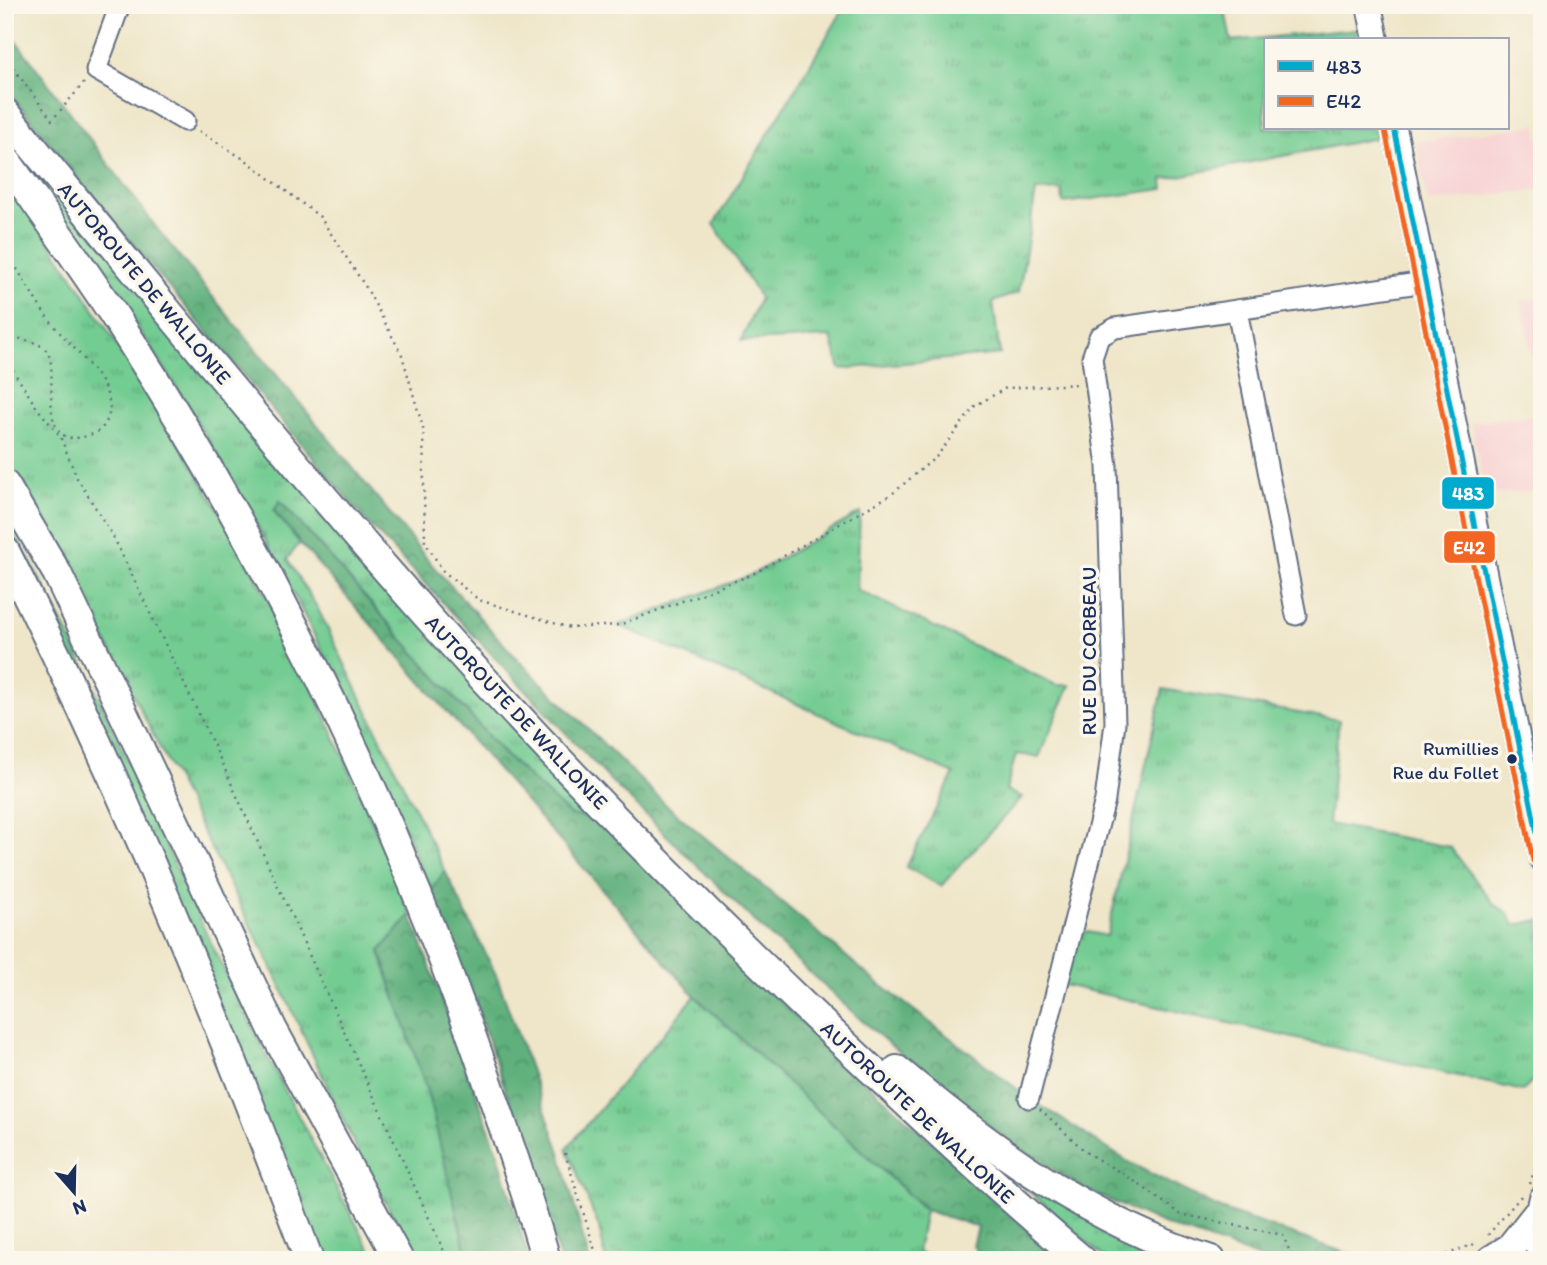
<svg xmlns="http://www.w3.org/2000/svg" width="1547" height="1265" viewBox="0 0 1547 1265" font-family="Itim,sans-serif">
<style>
.built{fill:#f7cfd2}
.grass{fill:url(#grass-tufts);stroke:#477e78;stroke-width:2}
.forest{fill:url(#forest-crowns);stroke:#3c706d;stroke-width:2}
.lines{fill:none;stroke-linecap:round;stroke-linejoin:round}
.minor-casing{stroke:#656f83;stroke-width:23}
.major-casing{stroke:#656f83;stroke-width:28}
.highway-casing{stroke:#656f83;stroke-width:32}
.path{stroke:#656f83;stroke-width:2.5;stroke-dasharray:2 5;stroke-linecap:butt}
.minor{stroke:#fff;stroke-width:19}
.major{stroke:#fff;stroke-width:24}
.highway{stroke:#fff;stroke-width:28}
.bus-1-casing{stroke:#fbf7ec;stroke-width:10}
.bus-2-casing{stroke:#fbf7ec;stroke-width:10}
.bus-1{stroke:#00a9ce;stroke-width:5}
.bus-2{stroke:#f26522;stroke-width:5}
.bus-dot{fill:#1b2f5e;stroke:#fbf7ec;stroke-width:2.5}
.labels{text-anchor:middle;dominant-baseline:central;stroke-width:7;stroke-linejoin:round;paint-order:stroke}
.bus-label{font-size:19px;fill:#1b2f5e;stroke:#fbf7ec;text-anchor:end}
.street-label{font-size:21px;fill:#1b2f5e;stroke:#fbf7ec}
.line-badge{stroke:#fbf7ec;stroke-width:2.5}
.badge-label{font-size:19px;text-anchor:middle;font-weight:bold;fill:#fff}
</style>
<defs>
<pattern id="grass-tufts" width="24" height="20" patternUnits="userSpaceOnUse" patternTransform="scale(1.75)"><rect width="24" height="20" fill="#73cc92"/><path d="M3 7l-1-3M5 7V3M7 7l1-3M15 17l-1-3M17 17v-4M19 17l1-3" fill="none" stroke="#5ea67a"/></pattern>
<pattern id="forest-crowns" width="20" height="18" patternUnits="userSpaceOnUse" patternTransform="scale(1.75)"><rect width="20" height="18" fill="#5eb07c"/><path d="M2 6a3 3 0 1 1 6 0M12 15a3 3 0 1 1 6 0" fill="none" stroke="#4d9069"/></pattern>
</defs>
<rect width="100%" height="100%" fill="#fbf7ec"/>
<filter id="ink" filterUnits="userSpaceOnUse"><feTurbulence type="fractalNoise" baseFrequency=".0143" numOctaves="2"/><feDisplacementMap in="SourceGraphic" scale="14" xChannelSelector="R" yChannelSelector="G"/><feConvolveMatrix kernelMatrix="1 2 1 2 8 2 1 2 1" color-interpolation-filters="sRGB"/></filter>
<filter id="wash" filterUnits="userSpaceOnUse"><feTurbulence type="fractalNoise" baseFrequency=".00686" numOctaves="4" result="noise"/><feDisplacementMap in="SourceGraphic" scale="28" xChannelSelector="R" yChannelSelector="G"/><feGaussianBlur stdDeviation="1.57" result="paint"/><feColorMatrix in="noise" values="0 0 0 0 0 0 0 0 0 0 0 0 0 0 0 0 0 1.4 0 .05"/><feComposite in="paint" operator="in"/></filter>
<g filter="url(#wash)">
<rect width="100%" height="100%" fill="#efe6c9"/>
<!-- built -->
<g class="built">
<polygon points="1536,125 1542,157 1542,189 1428,203 1416,142"/>
<polygon points="1542,297 1542,405 1521,301"/>
<polygon points="1542,414 1542,490 1486,495 1471,422"/>
</g>
<!-- grass -->
<g class="grass">
<polygon points="846,5 1224,5 1231,41 1356,29 1358,40 1265,40 1265,128 1375,128 1377,138 1163,179 1164,189 1063,203 1062,190 1036,191 1019,292 993,302 1000,354 840,369 831,337 741,341 760,298 714,224"/>
<path d="M20,149L601,820L570,815L506,756L280,501L274,511L300,543L287,559L318,609L445,871L431,891C371,752 308,613 233,482C168,367 91,259 16,150Z"/>
<path d="M5,176C88,298 169,420 241,549C306,666 360,791 411,915L380,952L428,1094L468,1260H420L368,1173L272,968L42,516L5,456Z"/>
<polygon points="860,513 857,590 1056,685 1070,685 1039,757 1016,754 1006,790 1022,797 941,886 906,867 954,774 619,625 751,575"/>
<path d="M5,516C86,654 143,802 212,945C263,1052 319,1156 376,1260H320L5,534Z"/>
<polygon points="1163,689 1339,720 1328,824 1450,847 1494,904 1508,913 1514,925 1540,920 1542,1072 1523,1091 1059,984 1073,929 1107,936"/>
<polygon points="695,996 925,1210 917,1252 925,1255 924,1260 606,1260 599,1228 567,1148"/>
<polygon points="1003,1168 1184,1260 1107,1260"/>
</g>
<!-- forest -->
<g class="forest">
<polygon points="5,26 162,235 433,566 518,660 664,803 873,979 1029,1098 1130,1163 1220,1209 1366,1260 1266,1260 1165,1225 1086,1190 1013,1144 937,1085 860,1019 755,922 610,780 367,522 100,205 5,88"/>
<polygon points="280,501 506,756 570,815 601,820 810,1031 1061,1260 985,1260 973,1246 978,1227 925,1210 695,996 300,543 274,511"/>
<path d="M445,871L497,977L560,1152L589,1260H560C523,1135 480,1012 431,891Z"/>
<polygon points="411,915 497,1150 529,1260 468,1260 428,1094 380,951"/>
</g>
</g>
<g filter="url(#ink)">
<g class="lines">
<defs>
<g id="minor">
<polyline points="120,5 96,70 185,121"/>
<polyline points="1237,310 1296,615"/>
<polyline points="1029,1098 1105,800 1115,723 1107,466 1092,358 1099,337 1115,328 1425,282"/>
</g>
<g id="major">
<polyline points="1369,5 1376,40"/>
<polyline points="1394,128 1542,859"/>
<polyline points="1540,1260 1535,1228 1542,1198"/>
</g>
<g id="highway">
<path d="M5,113C144,283 282,452 427,616C564,771 709,917 859,1058C932,1127 1005,1195 1082,1260"/>
<path d="M5,159C46,216 87,273 125,332C274,564 396,816 486,1077C507,1138 529,1198 546,1260"/>
<polyline points="5,485 57,573 273,1030 399,1260"/>
<path d="M5,551C121,780 219,1019 309,1260"/>
<path d="M897,1070C991,1149 1093,1223 1211,1260"/>
<polyline points="1491,1260 1510,1248 1537,1214"/>
</g>
</defs>
<!-- minor casing -->
<use href="#minor" class="minor-casing"/>
<!-- major casing -->
<use href="#major" class="major-casing"/>
<!-- highway casing -->
<use href="#highway" class="highway-casing"/>
<!-- path -->
<g class="path">
<polyline points="5,57 52,120 84,83"/>
<polyline points="199,131 247,161 320,217 367,289 402,355 423,428 425,542 443,571 479,600 570,628 619,625 751,575 892,494 937,456 975,406 1006,388 1080,384"/>
<path d="M5,251C22,274 34,301 52,323C69,346 103,372 109,401C112,415 105,431 90,435C32,454 60,374 48,353C40,339 18,341 5,333"/>
<polyline points="5,358 37,408 60,436 77,478 113,536 216,750 448,1260"/>
<polyline points="1040,1109 1087,1153 1130,1178 1180,1214 1283,1235 1293,1260"/>
<polyline points="565,1153 598,1260"/>
<polyline points="1530,1184 1542,1147"/>
<polyline points="1488,1235 1522,1195"/>
<polyline points="1433,1260 1477,1243"/>
</g>
<!-- minor -->
<use href="#minor" class="minor"/>
<!-- major -->
<use href="#major" class="major"/>
<!-- highway -->
<use href="#highway" class="highway"/>
<defs>
<g id="bus-1">
<polyline points="1394,128 1542,858"/>
<polyline points="1540,1260 1535,1228 1542,1199"/>
</g>
<polyline id="bus-2" points="1385,130 1533,861"/>
</defs>
<!-- bus-1 casing -->
<use href="#bus-1" class="bus-1-casing"/>
<!-- bus-2 casing -->
<use href="#bus-2" class="bus-2-casing"/>
<!-- bus-1 -->
<use href="#bus-1" class="bus-1"/>
<!-- bus-2 -->
<use href="#bus-2" class="bus-2"/>
</g>
</g>
<!-- markers -->
<circle class="bus-dot" cx="1512" cy="759" r="6"/>
<g class="labels">
<!-- bus labels -->
<g class="bus-label">
<text x="1499" y="748">Rumillies<tspan x="1499" dy="24">Rue du Follet</tspan></text>
</g>
<!-- street labels -->
<g class="street-label">
<text transform="translate(145 283) rotate(50)">AUTOROUTE DE WALLONIE</text>
<text transform="translate(1088 651) rotate(-90)">RUE DU CORBEAU</text>
<text transform="translate(517 712) rotate(47)">AUTOROUTE DE WALLONIE</text>
<text transform="translate(918 1112) rotate(43)">AUTOROUTE DE WALLONIE</text>
</g>
</g>
<g class="line-badge">
<rect x="1441" y="476" width="54" height="34" rx="7" fill="#00a9ce"/>
<rect x="1443" y="530" width="53" height="34" rx="7" fill="#f26522"/>
</g>
<g class="badge-label">
<text x="1468" y="500">483</text>
<text x="1469" y="554">E42</text>
</g>
<!-- margin -->
<rect width="1547" height="1265" fill="none" stroke="#fbf7ec" stroke-width="28"/>
<!-- legend -->
<rect x="1264" y="38" width="245" height="91" fill="#fbf7ec" stroke="#a1a7b3" stroke-width="2"/>
<rect x="1278" y="61" width="35" height="10" fill="#00a9ce" stroke="#a1a7b3" stroke-width="2"/>
<text x="1326" y="74" font-size="21" fill="#1b2f5e">483</text>
<rect x="1278" y="96" width="35" height="10" fill="#f26522" stroke="#a1a7b3" stroke-width="2"/>
<text x="1326" y="108" font-size="21" fill="#1b2f5e">E42</text>
<!-- north arrow -->
<g transform="translate(74 1192) rotate(160)" stroke="#fbf7ec" stroke-width="5" paint-order="stroke">
<path d="M0-5L12 26L0 18L-12 26Z" fill="#1b2f5e"/>
<text y="-10" font-size="19" font-weight="bold" text-anchor="middle" fill="#1b2f5e">N</text>
</g>
</svg>
